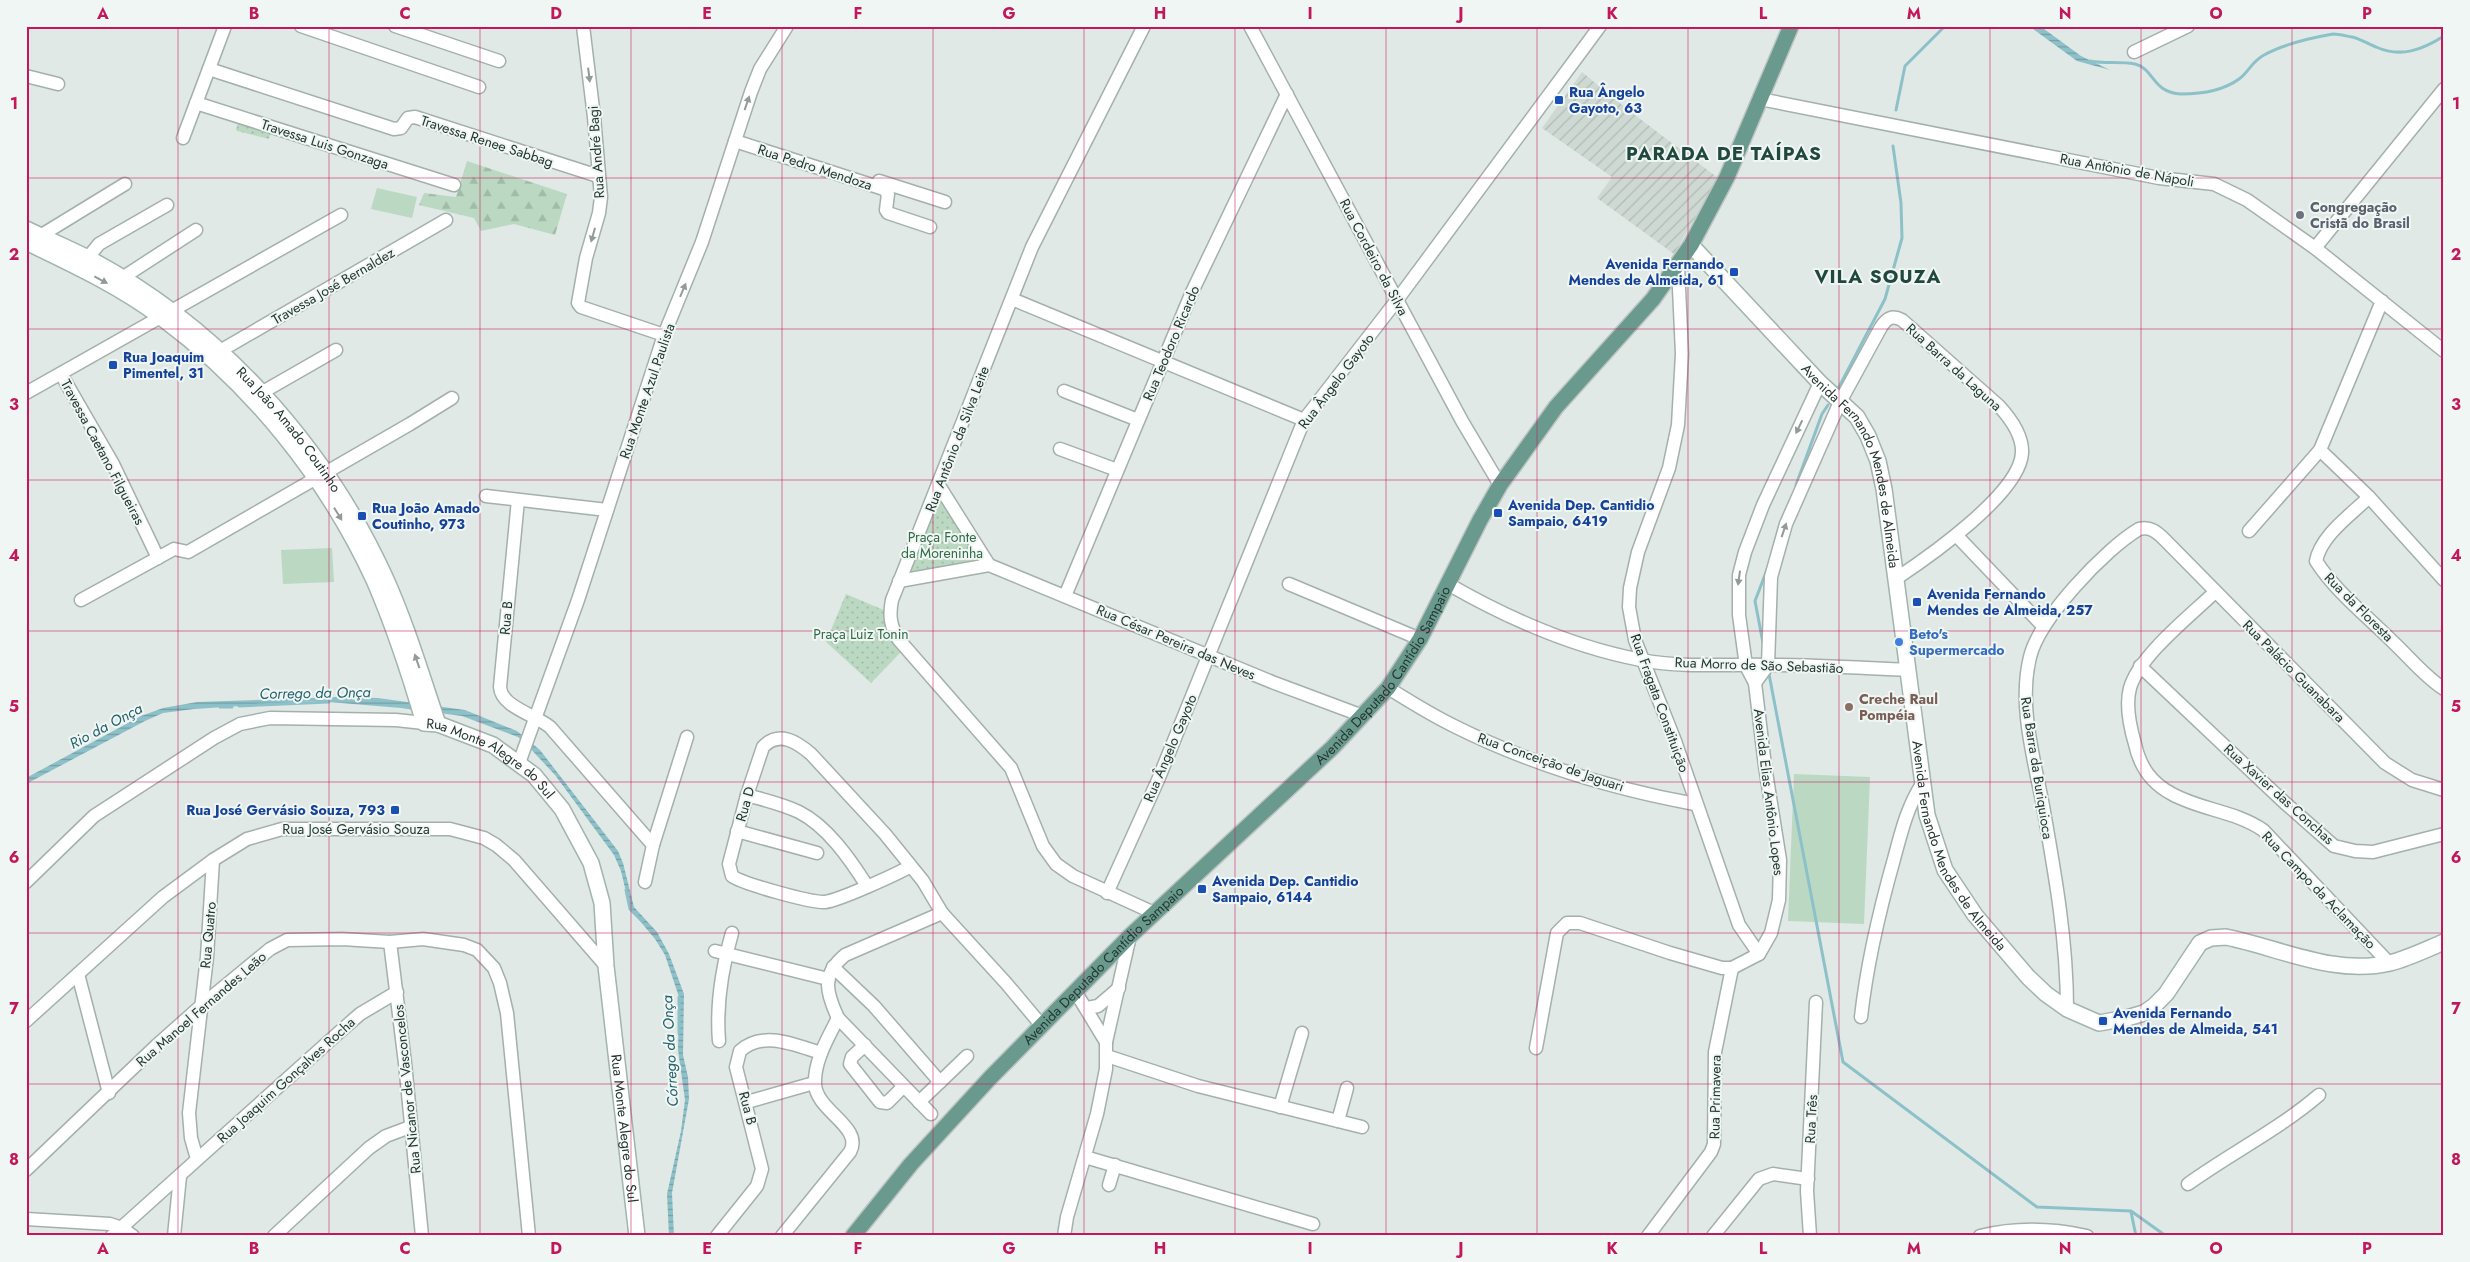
<svg xmlns="http://www.w3.org/2000/svg" width="2470" height="1262" viewBox="0 0 2470 1262" font-family="Jost,sans-serif">
<style>
.industrial{fill:url(#industrial-furrows)}
.green{fill:url(#green-dots)}
.forest{fill:url(#forest-firs)}
.pitch{fill:#bbd9c2}
.water{fill:url(#water-rules)}
.lines{fill:none;stroke-linecap:round;stroke-linejoin:round}
.stream{stroke:#8dc1c9;stroke-width:3}
.street-casing{stroke:#a4b0ac;stroke-width:15}
.secondary-casing{stroke:#a1b4ad;stroke-width:18}
.primary-casing{stroke:#bdc3c2;stroke-width:18}
.street{stroke:#fff;stroke-width:12}
.secondary{stroke:#fff;stroke-width:15}
.primary{stroke:#699a8d;stroke-width:15}
.oneway{fill:#919c98}
.grid{fill:none;stroke:#c2185b;stroke-width:1;stroke-opacity:0.55}
.transit-dot{fill:#1a4fb4;stroke:#f0f6f3;stroke-width:2}
.worship-dot{fill:#6b7280;stroke:#f0f6f3;stroke-width:2}
.shop-dot{fill:#3f7fe0;stroke:#f0f6f3;stroke-width:2}
.education-dot{fill:#8d6e63;stroke:#f0f6f3;stroke-width:2}
.labels{text-anchor:middle;dominant-baseline:central;stroke-width:4;stroke-linejoin:round;paint-order:stroke}
.transit-label{font-size:14px;font-weight:bold;fill:#164399;stroke:#f0f6f3;text-anchor:start}
.street-label{font-size:14px;fill:#233832;stroke:#f0f6f3}
.worship-label{font-size:14px;font-weight:bold;fill:#5b616d;stroke:#f0f6f3;text-anchor:start}
.park-label{font-size:14px;fill:#316a46;stroke:#f0f6f3}
.shop-label{font-size:14px;font-weight:bold;fill:#366cbe;stroke:#f0f6f3;text-anchor:start}
.education-label{font-size:14px;font-weight:bold;fill:#785e54;stroke:#f0f6f3;text-anchor:start}
.water-label{font-size:15px;font-style:italic;fill:#23626d;stroke:#f0f6f3}
.district-label{font-size:19px;font-weight:bold;letter-spacing:1px;fill:#21483e;stroke:#f0f6f3}
.neatline{fill:none;stroke:#c2185b;stroke-width:2}
.grid-label{font-size:16px;text-anchor:middle;font-weight:bold;fill:#c2185b}
</style>
<defs>
<pattern id="industrial-furrows" width="10" height="10" patternUnits="userSpaceOnUse" patternTransform="scale(1.25)"><rect width="10" height="10" fill="#cfd9d4"/><path d="M-1 1l2-2M0 10L10 0M9 11l2-2" fill="none" stroke="#b1bbb6"/></pattern>
<pattern id="green-dots" width="8" height="8" patternUnits="userSpaceOnUse" patternTransform="scale(1.25)"><rect width="8" height="8" fill="#bbd9c2"/><path d="M2 2h.1M6 6h.1" fill="none" stroke="#a0bba7" stroke-width="1.8" stroke-linecap="round"/></pattern>
<pattern id="forest-firs" width="22" height="20" patternUnits="userSpaceOnUse" patternTransform="scale(1.25)"><rect width="22" height="20" fill="#bbd9c2"/><path d="M5 1l3.5 6h-7zM16 11l3.5 6h-7z" fill="#a0bba7"/></pattern>
<pattern id="water-rules" width="6" height="5" patternUnits="userSpaceOnUse" patternTransform="scale(1.25)"><rect width="6" height="5" fill="#8dc1c9"/><path d="M0 2.5h6" fill="none" stroke="#739ea4"/></pattern>
</defs>
<rect width="100%" height="100%" fill="#e0e9e5"/>
<!-- industrial -->
<polygon class="industrial" points="1582,72 1627,109 1718,178 1674,254 1597,198 1612,177 1542,128"/>
<!-- green -->
<g class="green">
<polygon points="239,118 272,128 269,139 237,131 236,130"/>
<polygon points="937,492 985,563 903,576"/>
<polygon points="846,594 886,611 903,650 871,683 826,642"/>
</g>
<!-- forest -->
<polygon class="forest" points="467,161 567,194 555,235 514,224 481,231 474,218 419,205 424,193 456,197"/>
<!-- pitch -->
<g class="pitch">
<polygon points="377,188 417,197 412,218 371,209"/>
<polygon points="332,548 334,582 283,584 281,550"/>
<polygon points="1794,774 1870,777 1864,924 1788,921"/>
</g>
<!-- water -->
<g class="water">
<polygon points="2029,26 2040,26 2081,56 2110,70 2077,61"/>
<polygon points="341,697 378,698 465,710 517,731 540,750 618,851 623,863 634,907 657,932 669,954 684,994 683,1055 688,1077 689,1099 672,1193 674,1236 669,1236 667,1194 681,1131 685,1100 678,1050 679,997 665,955 655,939 630,909 621,871 614,855 555,775 527,745 518,737 462,716 401,708 317,701 194,709 163,713 145,721 26,784 26,778 141,716 163,708 197,702"/>
</g>
<g class="lines">
<!-- stream -->
<g class="stream">
<path d="M2090,61C2105,64 2120,61 2135,64C2154,68 2152,93 2181,94C2201,94 2224,90 2239,79C2249,72 2251,62 2264,55C2284,44 2310,38 2333,34C2339,34 2346,36 2352,37C2361,39 2368,44 2376,47C2401,58 2422,50 2444,36"/>
<polyline points="1896,110 1905,66 1945,26"/>
<polyline points="1839,387 1885,299 1902,238 1901,203 1893,146"/>
<polyline points="1796,485 1822,414 1828,405"/>
<polyline points="1763,643 1755,601 1768,567"/>
<polyline points="1769,674 1843,1062 2037,1207 2131,1211 2166,1236"/>
<polyline points="239,706 329,702"/>
<polyline points="220,707 232,707"/>
<polyline points="626,890 630,909 642,921"/>
<polyline points="679,1033 679,997"/>
<polyline points="2131,1212 2136,1236"/>
</g>
<defs>
<g id="street">
<polyline points="301,26 479,87"/>
<polyline points="395,26 499,61"/>
<polyline points="583,26 594,117 601,197 599,213 586,258 578,303 581,307 664,335"/>
<path d="M1144,26L1032,247L892,600C889,615 890,626 899,640L1011,768L1043,846L1056,864L1073,876L1154,913"/>
<polyline points="1250,26 1462,421 1500,485"/>
<polyline points="2134,52 2188,26"/>
<polyline points="209,69 394,129 401,128 408,118 415,117 598,176"/>
<polyline points="26,76 58,84"/>
<polyline points="1760,99 2159,178 2214,184 2247,200 2315,248 2444,351"/>
<polyline points="196,103 454,185"/>
<polyline points="183,138 225,26"/>
<polyline points="735,141 884,189 888,194 886,210 888,213 930,227"/>
<polyline points="879,181 945,202"/>
<polyline points="40,236 125,184"/>
<polyline points="2315,248 2444,89"/>
<polyline points="82,265 99,244 167,205"/>
<polyline points="1678,266 1682,354 1678,425 1669,468 1638,552 1630,588 1629,607 1635,640 1675,741 1739,925 1759,954"/>
<polyline points="122,278 196,230"/>
<polyline points="1012,299 1304,420"/>
<polyline points="213,355 446,220"/>
<polyline points="61,374 113,464 158,558"/>
<polyline points="1064,391 1138,420"/>
<polyline points="26,393 341,215"/>
<polyline points="261,393 336,350"/>
<polyline points="1060,449 1117,470"/>
<polyline points="2320,450 2369,497 2444,580"/>
<polyline points="938,484 989,565 1272,682 1363,716"/>
<polyline points="486,496 607,510"/>
<path d="M2369,497C2351,515 2321,535 2316,561C2335,591 2367,616 2393,642C2409,657 2425,677 2444,689"/>
<path d="M518,500L500,687C501,707 536,715 550,727L653,845"/>
<polyline points="2249,531 2320,450 2382,301"/>
<polyline points="1956,535 2043,626"/>
<polyline points="899,581 989,565"/>
<polyline points="1289,584 1420,639"/>
<path d="M1448,584C1507,618 1573,647 1641,660C1683,668 1728,664 1770,665C1816,665 1861,668 1907,670"/>
<path d="M2215,592C2190,616 2139,656 2130,688C2125,706 2130,727 2135,744C2140,767 2151,783 2172,794C2201,810 2235,811 2263,830L2389,963"/>
<polyline points="1065,596 1192,292 1287,94"/>
<polyline points="81,600 174,549 188,552 410,424 452,398"/>
<polyline points="2140,666 2285,803 2334,846 2355,851 2373,852 2444,834"/>
<path d="M1755,683L1768,665L1771,577L1786,524L1840,402L1881,327C1887,318 1892,315 1902,320L1999,406C2010,418 2023,435 2022,453C2020,493 1930,556 1897,578"/>
<path d="M1388,688C1409,701 1431,715 1454,726C1528,763 1613,789 1695,804"/>
<polyline points="519,763 578,600 664,335 702,242 751,92 760,69 787,26"/>
<path d="M747,795C764,800 783,804 799,812C827,826 850,859 867,886"/>
<polyline points="737,831 817,853"/>
<path d="M911,866C897,874 840,900 825,902C812,903 743,884 732,876L729,864L747,795L763,747C779,730 797,742 811,754L885,834L923,881L942,913L1006,983L1042,1026"/>
<polyline points="26,882 94,816 214,738 240,724 270,718 396,720 424,723"/>
<polyline points="645,882 653,845 687,737"/>
<polyline points="1107,893 1158,780 1304,420 1397,300 1600,26"/>
<polyline points="390,942 405,1063 422,1236"/>
<polyline points="715,951 828,979"/>
<polyline points="833,967 874,1006 940,1082 919,1102"/>
<polyline points="78,974 109,1093"/>
<polyline points="1075,991 1106,1042"/>
<polyline points="1087,1008 1098,1006 1119,988"/>
<path d="M2067,1009C2067,940 2055,874 2043,806C2034,758 2018,705 2030,657C2039,619 2105,549 2139,529C2150,526 2157,532 2165,540L2385,763L2412,780L2444,790"/>
<path d="M1861,1017C1867,963 1879,912 1894,859C1901,833 1907,807 1922,784"/>
<polyline points="26,1021 163,897 213,860 247,839 282,829 450,829 484,838 496,845 514,860 606,966"/>
<path d="M719,1041C716,1005 722,968 732,933"/>
<polyline points="865,1045 852,1057 850,1064 880,1102 887,1103 903,1087"/>
<polyline points="1536,1048 1557,933 1567,923 1580,923 1670,953 1722,968 1732,968 1759,954 1771,933 1779,900 1780,860 1765,766 1755,683 1746,666 1739,615 1739,575 1745,552 1763,505 1820,383"/>
<polyline points="1107,1056 1198,1086 1362,1127"/>
<polyline points="940,1082 967,1056"/>
<polyline points="747,1102 814,1083"/>
<polyline points="1280,1107 1302,1033"/>
<path d="M931,1114L838,1018C826,992 821,975 845,955L942,913"/>
<polyline points="1338,1121 1347,1088"/>
<polyline points="1085,1157 1313,1224"/>
<polyline points="197,1159 191,1138 189,1113 207,957 213,860"/>
<polyline points="26,1170 157,1045 202,1005 270,949 287,940 342,939 390,942 423,939 464,945 477,950 494,968 500,983 507,1013 529,1236"/>
<path d="M2188,1184C2231,1153 2278,1130 2319,1095"/>
<polyline points="1109,1185 1115,1165"/>
<polyline points="26,1219 110,1224 122,1228 133,1236"/>
<polyline points="112,1236 336,1035 360,1014 397,992"/>
<polyline points="174,1236 180,1176"/>
<polyline points="274,1236 369,1148 386,1136 410,1127"/>
<path d="M717,1236L757,1186L762,1169L736,1067L740,1051C763,1030 795,1045 821,1053"/>
<path d="M782,1236L850,1152C864,1127 816,1111 815,1084C814,1061 828,1038 838,1018"/>
<polyline points="1064,1236 1067,1217 1097,1114 1106,1069 1106,1042 1130,936"/>
<polyline points="1648,1236 1711,1152 1714,1144 1715,1052 1732,968"/>
<polyline points="1713,1236 1759,1179 1773,1174 1808,1179"/>
<polyline points="1810,1236 1807,1191 1816,1002"/>
<path d="M1980,1236C2016,1227 2051,1228 2087,1236"/>
</g>
<g id="secondary">
<path id="s1" d="M26,229C47,239 68,248 88,258C217,326 323,443 384,575C406,623 421,674 438,724"/>
<path id="s2" d="M26,242C72,264 121,287 162,318C252,385 327,478 374,580C394,626 410,675 424,723L438,724L493,745L534,775L562,809L591,863L602,903L606,966L637,1236"/>
<path id="s3" d="M1691,245L1820,383L1857,417L1868,436L1878,461L1884,489L1927,815L1945,870L1975,915L2028,977L2046,994L2067,1009L2099,1023L2127,1018L2144,1013L2154,1006L2166,994L2200,943L2211,938L2226,937C2280,948 2334,976 2390,963C2409,958 2427,949 2444,942"/>
</g>
<g id="primary">
<path id="s4" d="M853,1236L911,1164L990,1078L1130,936L1332,748L1388,688L1420,639L1480,520L1500,485L1556,407L1653,299L1691,245L1727,177L1791,26"/>
</g>
</defs>
<!-- street casing -->
<use href="#street" class="street-casing"/>
<!-- secondary casing -->
<use href="#secondary" class="secondary-casing"/>
<!-- primary casing -->
<use href="#primary" class="primary-casing"/>
<!-- street -->
<use href="#street" class="street"/>
<!-- secondary -->
<use href="#secondary" class="secondary"/>
<!-- primary -->
<use href="#primary" class="primary"/>
</g>
<!-- one-way arrows -->
<defs><path id="oneway-solid" d="M-6-.8H1V-3.2L6.5 0L1 3.2V.8H-6Z" transform="scale(1.25)"/></defs>
<g class="oneway">
<use href="#oneway-solid" transform="translate(589 75) rotate(83)"/>
<use href="#oneway-solid" transform="translate(747 103) rotate(-71)"/>
<use href="#oneway-solid" transform="translate(593 235) rotate(106)"/>
<use href="#oneway-solid" transform="translate(101 280) rotate(28)"/>
<use href="#oneway-solid" transform="translate(683 290) rotate(-67)"/>
<use href="#oneway-solid" transform="translate(1799 427) rotate(116)"/>
<use href="#oneway-solid" transform="translate(338 514) rotate(58)"/>
<use href="#oneway-solid" transform="translate(1784 530) rotate(-71)"/>
<use href="#oneway-solid" transform="translate(1739 578) rotate(98)"/>
<use href="#oneway-solid" transform="translate(417 661) rotate(-109)"/>
</g>
<!-- grid -->
<path class="grid" d="M178,26V1236M329,26V1236M480,26V1236M631,26V1236M782,26V1236M933,26V1236M1084,26V1236M1235,26V1236M1386,26V1236M1537,26V1236M1688,26V1236M1839,26V1236M1990,26V1236M2141,26V1236M2292,26V1236M26,178H2444M26,329H2444M26,480H2444M26,631H2444M26,782H2444M26,933H2444M26,1084H2444"/>
<!-- markers -->
<g class="transit-dot">
<rect x="1554" y="95" width="10" height="10" rx="2.5"/>
<rect x="1729" y="267" width="10" height="10" rx="2.5"/>
<rect x="108" y="360" width="10" height="10" rx="2.5"/>
<rect x="1493" y="508" width="10" height="10" rx="2.5"/>
<rect x="357" y="511" width="10" height="10" rx="2.5"/>
<rect x="1912" y="597" width="10" height="10" rx="2.5"/>
<rect x="390" y="805" width="10" height="10" rx="2.5"/>
<rect x="1197" y="884" width="10" height="10" rx="2.5"/>
<rect x="2098" y="1016" width="10" height="10" rx="2.5"/>
</g>
<circle class="worship-dot" cx="2300" cy="215" r="5"/>
<circle class="shop-dot" cx="1899" cy="642" r="5"/>
<circle class="education-dot" cx="1849" cy="707" r="5"/>
<g class="labels">
<!-- transit labels -->
<g class="transit-label">
<text x="1569" y="92">Rua Ângelo<tspan x="1569" dy="16">Gayoto, 63</tspan></text>
<text x="1724" y="264" text-anchor="end">Avenida Fernando<tspan x="1724" dy="16">Mendes de Almeida, 61</tspan></text>
<text x="123" y="357">Rua Joaquim<tspan x="123" dy="16">Pimentel, 31</tspan></text>
<text x="1508" y="505">Avenida Dep. Cantidio<tspan x="1508" dy="16">Sampaio, 6419</tspan></text>
<text x="372" y="508">Rua João Amado<tspan x="372" dy="16">Coutinho, 973</tspan></text>
<text x="1927" y="594">Avenida Fernando<tspan x="1927" dy="16">Mendes de Almeida, 257</tspan></text>
<text x="385" y="810" text-anchor="end">Rua José Gervásio Souza, 793</text>
<text x="1212" y="881">Avenida Dep. Cantidio<tspan x="1212" dy="16">Sampaio, 6144</tspan></text>
<text x="2113" y="1013">Avenida Fernando<tspan x="2113" dy="16">Mendes de Almeida, 541</tspan></text>
</g>
<!-- street labels -->
<g class="street-label">
<text transform="translate(487 141) rotate(18)">Travessa Renee Sabbag</text>
<text transform="translate(325 144) rotate(18)">Travessa Luis Gonzaga</text>
<text transform="translate(596 152) rotate(-94)">Rua André Bagi</text>
<text transform="translate(815 167) rotate(18)">Rua Pedro Mendoza</text>
<text transform="translate(2127 170) rotate(10)">Rua Antônio de Nápoli</text>
<text transform="translate(1374 257) rotate(62)">Rua Cordeiro da Silva</text>
<text transform="translate(333 286) rotate(-30)">Travessa José Bernaldez</text>
<text transform="translate(1171 343) rotate(-67)">Rua Teodoro Ricardo</text>
<text transform="translate(1954 367) rotate(42)">Rua Barra da Laguna</text>
<text transform="translate(1336 381) rotate(-53)">Rua Ângelo Gayoto</text>
<text transform="translate(647 391) rotate(-71)">Rua Monte Azul Paulista</text>
<text stroke="none"><textPath href="#s1" startOffset="335">Rua João Amado Coutinho</textPath></text>
<text transform="translate(957 439) rotate(-69)">Rua Antônio da Silva Leite</text>
<text transform="translate(103 452) rotate(62)">Travessa Caetano Filgueiras</text>
<text stroke="none"><textPath href="#s3" startOffset="281">Avenida Fernando Mendes de Almeida</textPath></text>
<text transform="translate(2359 607) rotate(45)">Rua da Floresta</text>
<text transform="translate(506 618) rotate(-85)">Rua B</text>
<text transform="translate(1176 642) rotate(23)">Rua César Pereira das Neves</text>
<text transform="translate(1759 665) rotate(2)">Rua Morro de São Sebastião</text>
<text transform="translate(2294 671) rotate(45)">Rua Palácio Guanabara</text>
<text stroke="none"><textPath href="#s4" startOffset="774">Avenida Deputado Cantídio Sampaio</textPath></text>
<text transform="translate(1660 703) rotate(70)">Rua Fragata Constituição</text>
<text transform="translate(1170 748) rotate(-67)">Rua Ângelo Gayoto</text>
<text stroke="none"><textPath href="#s2" startOffset="725">Rua Monte Alegre do Sul</textPath></text>
<text transform="translate(1551 762) rotate(19)">Rua Conceição de Jaguari</text>
<text transform="translate(2037 768) rotate(81)">Rua Barra da Buriquioca</text>
<text transform="translate(1769 792) rotate(83)">Avenida Elias Antônio Lopes</text>
<text transform="translate(2279 794) rotate(42)">Rua Xavier das Conchas</text>
<text transform="translate(745 804) rotate(-74)">Rua D</text>
<text x="356" y="829">Rua José Gervásio Souza</text>
<text stroke="none"><textPath href="#s3" startOffset="686">Avenida Fernando Mendes de Almeida</textPath></text>
<text transform="translate(2319 890) rotate(46)">Rua Campo da Aclamação</text>
<text transform="translate(208 935) rotate(-85)">Rua Quatro</text>
<text stroke="none"><textPath href="#s4" startOffset="369">Avenida Deputado Cantídio Sampaio</textPath></text>
<text transform="translate(201 1009) rotate(-41)">Rua Manoel Fernandes Leão</text>
<text transform="translate(286 1080) rotate(-42)">Rua Joaquim Gonçalves Rocha</text>
<text transform="translate(407 1089) rotate(-96)">Rua Nicanor de Vasconcelos</text>
<text transform="translate(1715 1097) rotate(-89)">Rua Primavera</text>
<text transform="translate(748 1108) rotate(75)">Rua B</text>
<text transform="translate(1811 1119) rotate(-87)">Rua Três</text>
<text stroke="none"><textPath href="#s2" startOffset="1145">Rua Monte Alegre do Sul</textPath></text>
</g>
<!-- worship labels -->
<g class="worship-label">
<text x="2310" y="207">Congregação<tspan x="2310" dy="16">Cristã do Brasil</tspan></text>
</g>
<!-- park labels -->
<g class="park-label">
<text x="942" y="537">Praça Fonte<tspan x="942" dy="16">da Moreninha</tspan></text>
<text x="861" y="634">Praça Luiz Tonin</text>
</g>
<!-- shop labels -->
<g class="shop-label">
<text x="1909" y="634">Beto's<tspan x="1909" dy="16">Supermercado</tspan></text>
</g>
<!-- education labels -->
<g class="education-label">
<text x="1859" y="699">Creche Raul<tspan x="1859" dy="16">Pompéia</tspan></text>
</g>
<!-- water labels -->
<g class="water-label">
<text transform="translate(315 693) rotate(-1)">Corrego da Onça</text>
<text transform="translate(106 726) rotate(-28)">Rio da Onça</text>
<text transform="translate(670 1051) rotate(-93)">Córrego da Onça</text>
</g>
<!-- district labels -->
<g class="district-label">
<text x="1724" y="153">PARADA DE TAÍPAS</text>
<text x="1878" y="276">VILA SOUZA</text>
</g>
</g>
<!-- border -->
<rect width="2470" height="1262" fill="none" stroke="#f0f6f3" stroke-width="55"/>
<rect x="28" y="28" width="2414" height="1206" class="neatline"/>
<g class="grid-label">
<text x="103" y="19">A</text>
<text x="254" y="19">B</text>
<text x="405" y="19">C</text>
<text x="556" y="19">D</text>
<text x="707" y="19">E</text>
<text x="858" y="19">F</text>
<text x="1009" y="19">G</text>
<text x="1160" y="19">H</text>
<text x="1310" y="19">I</text>
<text x="1461" y="19">J</text>
<text x="1612" y="19">K</text>
<text x="1763" y="19">L</text>
<text x="1914" y="19">M</text>
<text x="2065" y="19">N</text>
<text x="2216" y="19">O</text>
<text x="2367" y="19">P</text>
<text x="14" y="109">1</text>
<text x="2456" y="109">1</text>
<text x="14" y="260">2</text>
<text x="2456" y="260">2</text>
<text x="14" y="410">3</text>
<text x="2456" y="410">3</text>
<text x="14" y="561">4</text>
<text x="2456" y="561">4</text>
<text x="14" y="712">5</text>
<text x="2456" y="712">5</text>
<text x="14" y="863">6</text>
<text x="2456" y="863">6</text>
<text x="14" y="1014">7</text>
<text x="2456" y="1014">7</text>
<text x="14" y="1165">8</text>
<text x="2456" y="1165">8</text>
<text x="103" y="1254">A</text>
<text x="254" y="1254">B</text>
<text x="405" y="1254">C</text>
<text x="556" y="1254">D</text>
<text x="707" y="1254">E</text>
<text x="858" y="1254">F</text>
<text x="1009" y="1254">G</text>
<text x="1160" y="1254">H</text>
<text x="1310" y="1254">I</text>
<text x="1461" y="1254">J</text>
<text x="1612" y="1254">K</text>
<text x="1763" y="1254">L</text>
<text x="1914" y="1254">M</text>
<text x="2065" y="1254">N</text>
<text x="2216" y="1254">O</text>
<text x="2367" y="1254">P</text>
</g>
</svg>
